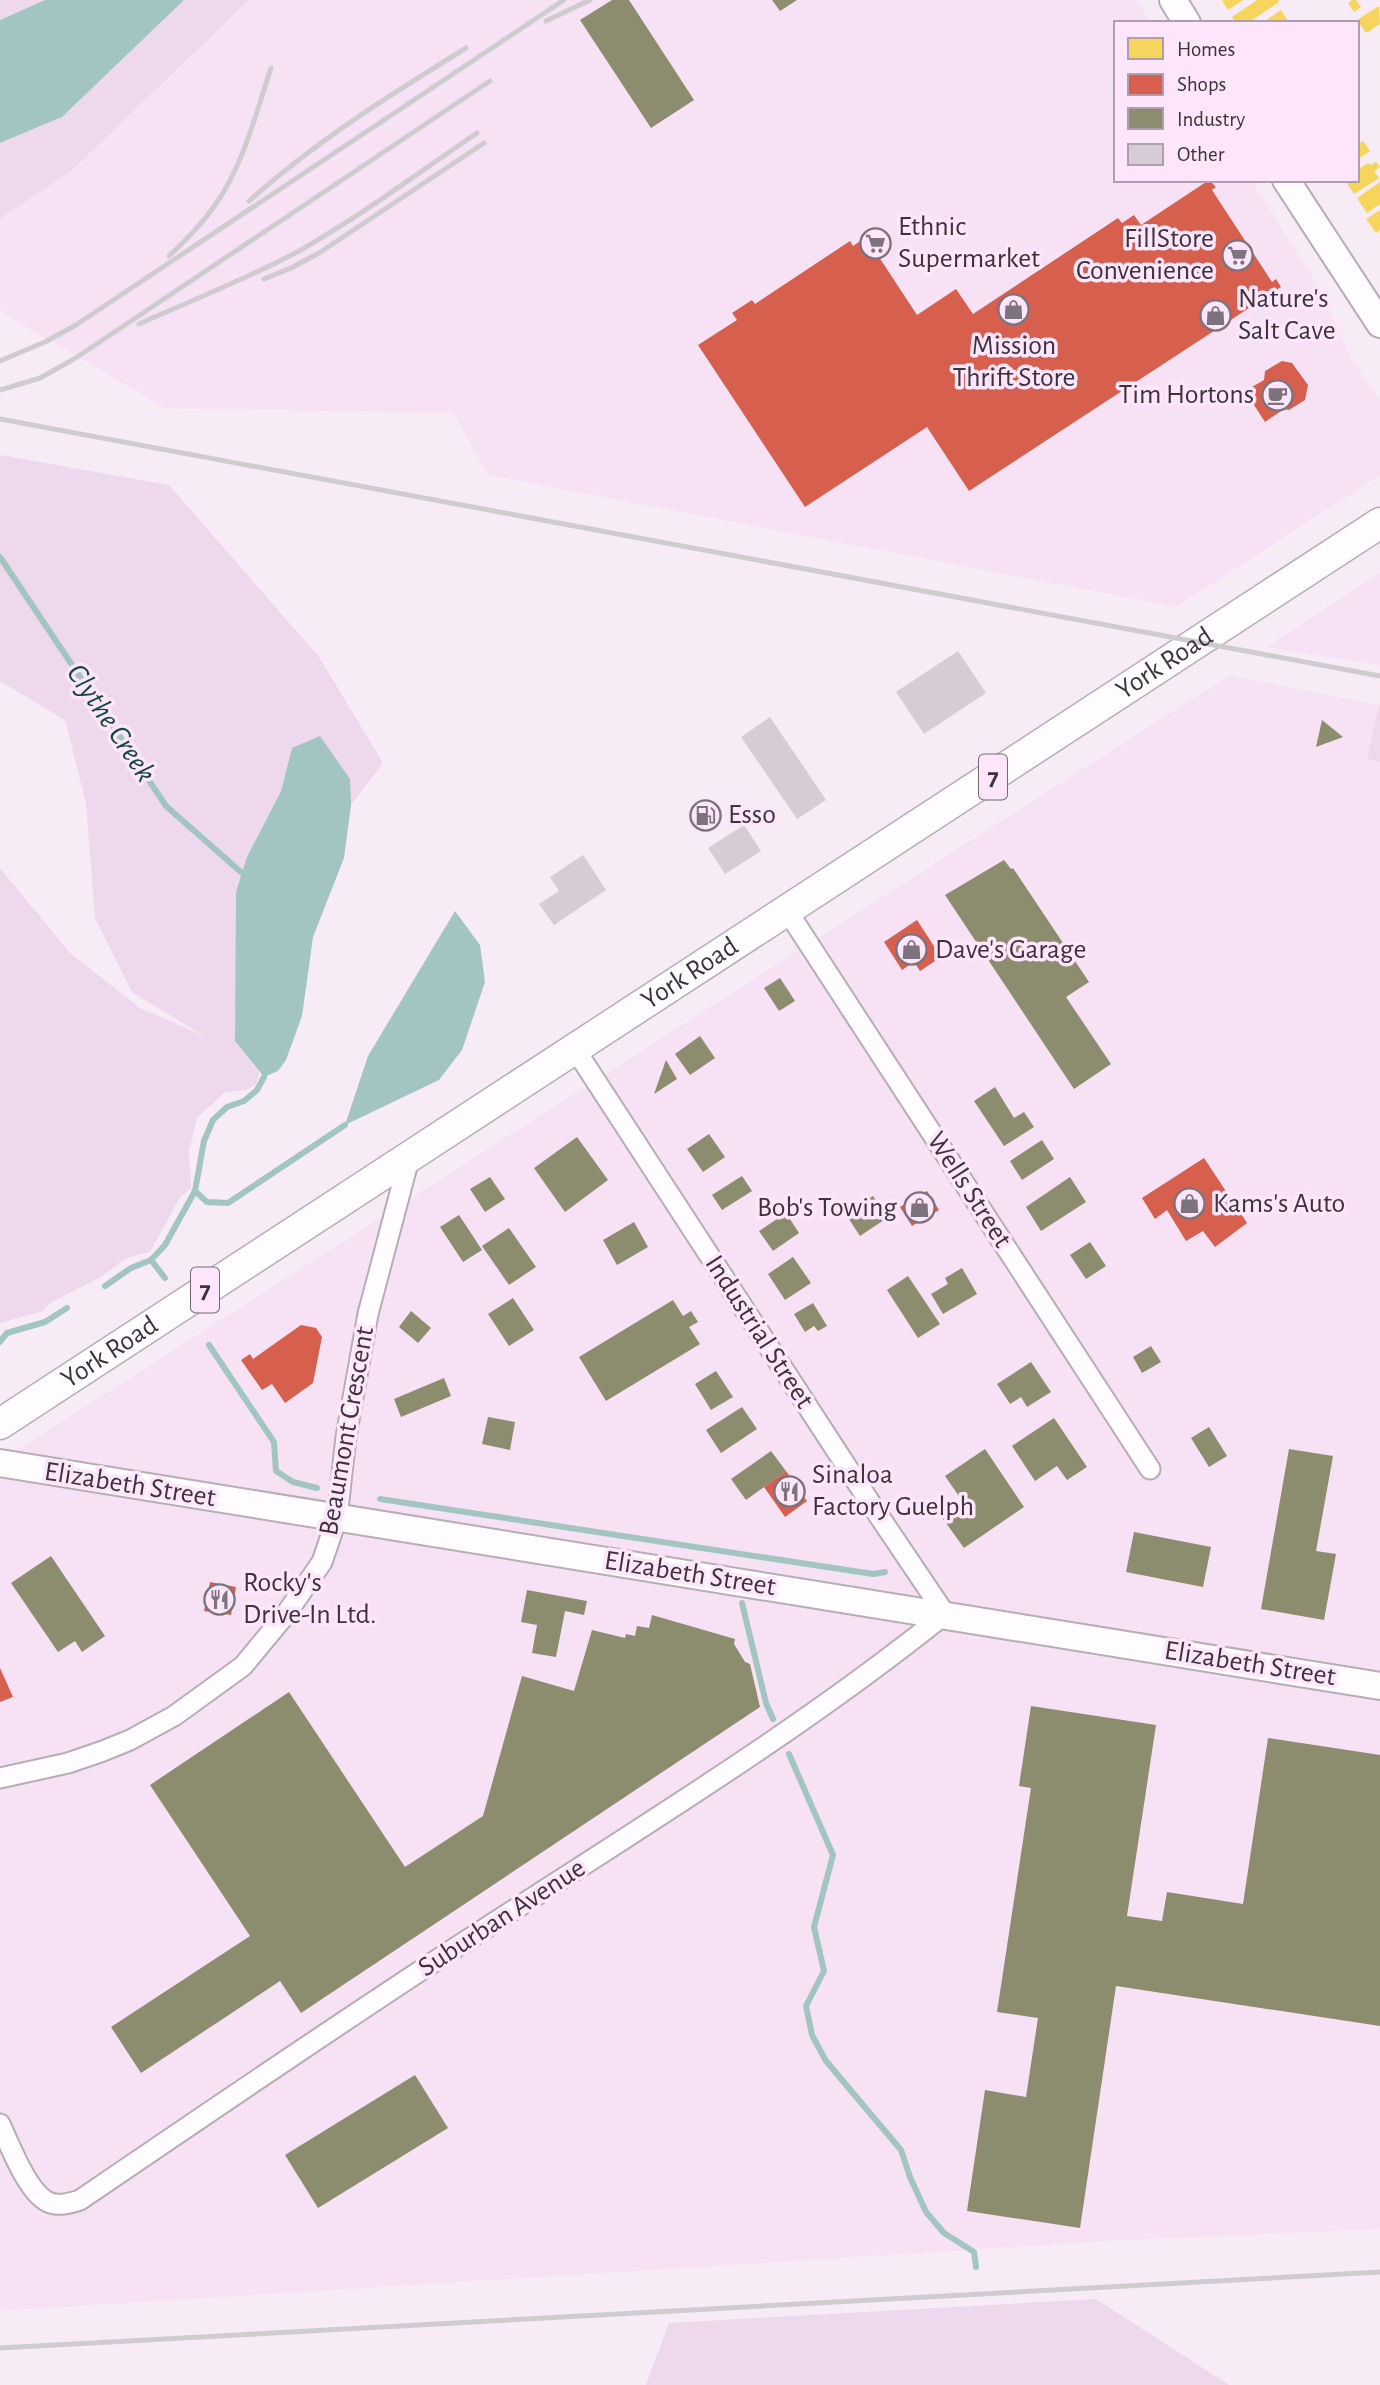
<svg xmlns="http://www.w3.org/2000/svg" width="1380" height="2385" viewBox="0 0 1380 2385" font-family="'Alegreya Sans',sans-serif">
<style>
.built{fill:#f6e1f5}
.green{fill:#eed8ed}
.water{fill:#a2c5c3}
.homes{fill:#f6d55c}
.shops{fill:#d6604d}
.industry{fill:#8c8c6e}
.lines{fill:none;stroke-linecap:round;stroke-linejoin:round}
.stream{stroke:#a2c5c3;stroke-width:6}
.building{fill:#d7cbd6}
.street-casing{stroke:#b6adb5;stroke-width:23}
.secondary-casing{stroke:#b6adb5;stroke-width:30}
.primary-casing{stroke:#b6adb5;stroke-width:33}
.street{stroke:#fefcfe;stroke-width:19}
.secondary{stroke:#fefcfe;stroke-width:26}
.primary{stroke:#fefcfe;stroke-width:30}
.rail{stroke:#cfcccf;stroke-width:5}
.labels{text-anchor:middle;dominant-baseline:central;stroke-width:7;stroke-linejoin:round;paint-order:stroke}
.shield{fill:#fde5fb;stroke:#766875;stroke-width:2}
.shield-label{font-size:26px;font-weight:bold;fill:#3c333c}
.poi-label{font-size:28px;fill:#3c333c;stroke:#fde5fb;text-anchor:start}
.street-label{font-size:28px;fill:#3c333c;stroke:#fde5fb}
.water-label{font-size:30px;font-style:italic;fill:#164842;stroke:#fde5fb}
</style>
<rect width="100%" height="100%" fill="#f7ebf6"/>
<!-- built -->
<g class="built">
<polygon points="249,0 1136,0 1151,23 1116,23 1116,180 1251,180 1319,288 1351,359 1380,401 1380,475 1176,607 488,475 453,413 165,408 0,311 0,224 1,218 70,172"/>
<polygon points="1380,573 1380,665 1266,647"/>
<polygon points="1230,675 1379,705 1367,759 1380,762 1380,2229 1125,2240 0,2311 0,1461"/>
</g>
<!-- green -->
<g class="green">
<polygon points="0,0 45,0 0,20"/>
<polygon points="184,0 249,0 70,172 1,218 0,224 0,143 62,117"/>
<polygon points="0,455 169,485 319,657 383,763 351,805 350,779 292,748 281,791 247,857 235,1041 259,1072 257,1083 246,1090 225,1092 197,1118 189,1151 191,1188 179,1199 150,1252 126,1258 101,1277 50,1303 43,1311 0,1323 0,868 70,953 140,1008 204,1036 132,992 95,918 86,803 65,720 0,681"/>
<polygon points="1379,705 1380,706 1380,762 1367,759"/>
<polygon points="1096,2299 1229,2385 646,2385 669,2323"/>
</g>
<!-- water -->
<g class="water">
<polygon points="45,0 184,0 62,117 0,143 0,20"/>
<polygon points="320,736 350,779 351,805 344,858 313,937 302,1016 286,1060 278,1071 264,1077 235,1041 236,892 247,857 281,791 292,748"/>
<polygon points="455,911 480,945 485,982 462,1050 439,1080 345,1125 368,1056"/>
</g>
<!-- homes -->
<g class="homes">
<polygon points="1222,0 1243,0 1228,10"/>
<polygon points="1257,0 1278,0 1279,2 1248,23 1236,23 1232,17"/>
<polygon points="1352,0 1356,0 1361,7 1354,12 1348,3"/>
<polygon points="1379,6 1380,24 1366,33 1357,20"/>
<polygon points="1281,10 1289,23 1262,23"/>
<polygon points="1363,141 1370,151 1357,160 1357,145"/>
<polygon points="1376,162 1380,167 1374,171 1379,178 1354,194 1345,180 1357,180 1357,170 1368,163 1370,165"/>
<polygon points="1380,182 1380,204 1367,213 1357,198"/>
<polygon points="1380,210 1380,230 1376,233 1366,219"/>
</g>
<!-- shops -->
<g class="shops">
<polygon points="1209,180 1216,187 1212,190 1272,282 1276,279 1281,287 969,491 927,427 805,507 698,345 737,320 732,313 752,300 755,304 850,241 853,246 869,235 880,252 877,254 917,315 956,289 973,314 1118,218 1122,223 1134,215 1141,225"/>
<polygon points="1282,361 1292,363 1308,385 1305,400 1289,410 1284,409 1265,422 1245,391 1264,380 1265,371"/>
<polygon points="917,920 941,957 920,971 914,962 902,970 884,942"/>
<polygon points="1204,1158 1247,1223 1215,1247 1203,1231 1186,1241 1167,1210 1155,1219 1142,1198"/>
<polygon points="927,1191 939,1210 912,1226 900,1207"/>
<polygon points="301,1325 316,1328 322,1337 313,1383 285,1403 272,1384 262,1390 241,1360 250,1354 253,1359"/>
<polygon points="786,1471 807,1501 785,1517 764,1487"/>
<polygon points="210,1582 236,1587 231,1615 204,1611"/>
<polygon points="0,1668 13,1697 0,1702"/>
</g>
<!-- industry -->
<g class="industry">
<polygon points="612,0 629,0 694,100 651,128 580,20"/>
<polygon points="772,0 797,0 780,11"/>
<polygon points="1322,720 1343,737 1316,747"/>
<polygon points="1004,860 1011,869 1013,868 1089,982 1066,997 1111,1064 1074,1089 945,895"/>
<polygon points="780,978 795,1001 779,1011 764,988"/>
<polygon points="700,1036 715,1058 690,1075 675,1054"/>
<polygon points="666,1060 677,1079 654,1094"/>
<polygon points="995,1087 1014,1118 1024,1112 1034,1127 1004,1146 974,1101"/>
<polygon points="709,1134 725,1157 703,1172 687,1149"/>
<polygon points="577,1137 608,1180 565,1212 534,1168"/>
<polygon points="1042,1140 1054,1159 1022,1180 1010,1161"/>
<polygon points="742,1176 752,1191 722,1210 712,1195"/>
<polygon points="490,1177 505,1199 485,1212 470,1189"/>
<polygon points="1070,1177 1086,1202 1041,1231 1026,1207"/>
<polygon points="873,1196 887,1218 860,1236 845,1213"/>
<polygon points="786,1213 799,1233 773,1251 759,1231"/>
<polygon points="459,1215 482,1250 463,1262 440,1227"/>
<polygon points="634,1222 648,1247 617,1265 603,1240"/>
<polygon points="509,1228 536,1267 509,1285 482,1246"/>
<polygon points="1090,1242 1106,1266 1086,1279 1070,1255"/>
<polygon points="793,1257 811,1283 785,1300 768,1274"/>
<polygon points="962,1268 977,1294 943,1314 931,1294 948,1284 945,1278"/>
<polygon points="908,1276 940,1324 918,1338 887,1290"/>
<polygon points="513,1298 534,1330 509,1346 488,1314"/>
<polygon points="673,1300 683,1316 691,1311 698,1322 689,1327 700,1344 606,1401 579,1357"/>
<polygon points="813,1303 827,1326 818,1331 814,1326 805,1332 794,1314"/>
<polygon points="411,1311 431,1328 418,1343 399,1327"/>
<polygon points="1151,1346 1161,1362 1142,1373 1133,1357"/>
<polygon points="1031,1362 1051,1392 1027,1407 1021,1397 1010,1404 997,1384"/>
<polygon points="716,1371 733,1397 711,1410 695,1384"/>
<polygon points="444,1378 451,1396 401,1417 394,1399"/>
<polygon points="742,1407 757,1429 721,1453 706,1430"/>
<polygon points="488,1417 515,1422 510,1450 482,1444"/>
<polygon points="1054,1418 1087,1467 1067,1480 1057,1466 1035,1481 1012,1446"/>
<polygon points="1209,1427 1227,1456 1209,1467 1191,1438"/>
<polygon points="985,1449 1024,1507 964,1548 941,1516 963,1502 945,1476"/>
<polygon points="1289,1449 1333,1456 1316,1551 1336,1554 1324,1620 1261,1609"/>
<polygon points="771,1451 786,1471 746,1500 731,1479"/>
<polygon points="1134,1532 1211,1547 1203,1587 1126,1572"/>
<polygon points="51,1556 105,1636 82,1652 75,1641 58,1652 11,1583"/>
<polygon points="527,1590 587,1601 584,1615 565,1611 556,1657 532,1653 537,1625 521,1622"/>
<polygon points="652,1615 735,1639 734,1644 745,1662 750,1664 760,1707 301,2013 280,1981 141,2073 111,2027 250,1936 150,1785 289,1692 405,1867 483,1816 522,1676 574,1691 592,1630 625,1638 626,1634 635,1636 637,1626 649,1628"/>
<polygon points="1031,1706 1156,1725 1127,1916 1162,1921 1167,1892 1243,1904 1268,1738 1380,1755 1380,2026 1116,1986 1080,2228 967,2211 985,2090 1026,2097 1038,2018 997,2012 1031,1788 1019,1786"/>
<polygon points="415,2075 448,2128 318,2208 285,2155"/>
</g>
<g class="lines">
<!-- stream -->
<g class="stream">
<polyline points="0,557 166,806 242,873"/>
<polyline points="195,1191 207,1202 228,1203 345,1125"/>
<polyline points="151,1260 165,1278"/>
<polyline points="105,1286 131,1268 151,1260 165,1245 195,1191 204,1141 213,1120 227,1107 244,1101 257,1090 264,1077"/>
<polyline points="0,1342 7,1333 45,1322 67,1308"/>
<polyline points="209,1345 274,1442 276,1471 293,1482 317,1488"/>
<polyline points="380,1499 873,1574 885,1572"/>
<polyline points="742,1603 766,1703 773,1719"/>
<polyline points="789,1754 833,1855 814,1927 824,1971 806,2006 812,2035 826,2061 901,2150 910,2177 926,2212 944,2233 974,2252 976,2267"/>
</g>
</g>
<!-- building -->
<g class="building">
<polygon points="958,651 986,693 924,734 896,692"/>
<polygon points="770,717 826,800 797,819 741,737"/>
<polygon points="744,825 761,851 725,874 708,848"/>
<polygon points="583,855 606,890 554,925 539,904 559,891 550,877"/>
</g>
<g class="lines">
<defs>
<g id="street">
<polyline points="788,912 1150,1469"/>
<polyline points="0,1778 68,1763 103,1751 130,1740 174,1716 243,1666 286,1614 322,1562 337,1518 346,1437 368,1314 410,1155"/>
<path d="M0,2124C10,2145 27,2192 48,2202C59,2207 70,2203 80,2200C221,2104 362,2008 506,1915C654,1819 807,1725 945,1614L873,1507L575,1049"/>
</g>
<g id="secondary">
<polyline points="1173,0 1187,23"/>
<polyline points="1286,180 1380,324"/>
<polyline points="0,1463 1380,1686"/>
</g>
<g id="primary">
<path id="s1" d="M0,1424L1380,523"/>
</g>
</defs>
<!-- street casing -->
<use href="#street" class="street-casing"/>
<!-- secondary casing -->
<use href="#secondary" class="secondary-casing"/>
<!-- primary casing -->
<use href="#primary" class="primary-casing"/>
<!-- street -->
<use href="#street" class="street"/>
<!-- secondary -->
<use href="#secondary" class="secondary"/>
<!-- primary -->
<use href="#primary" class="primary"/>
<!-- rail -->
<g class="rail">
<polyline points="546,21 590,0"/>
<path d="M249,201C316,141 390,95 466,48"/>
<path d="M169,256C185,241 200,226 213,208C243,167 255,116 271,68"/>
<polyline points="264,279 291,268 319,253 484,143"/>
<path d="M139,324C192,300 247,279 299,251C361,216 418,173 477,133"/>
<polyline points="0,361 45,342 76,325 564,0"/>
<polyline points="0,390 40,378 74,359 490,81"/>
<polyline points="0,419 1380,676"/>
<polyline points="0,2348 1380,2272"/>
</g>
</g>
<!-- icons -->
<defs>
<symbol id="supermarket-ring" viewBox="-11 -11 22 22"><circle r="9.5" fill="#fde5fb" stroke="#7d737d" stroke-width="1.5"/><path d="M-6-5.5h2.5l.6 2H6L4.5 2H-2.5L-4.4-4H-6ZM-1.5 3.2a1.3 1.3 0 1 0 .1 0ZM3 3.2a1.3 1.3 0 1 0 .1 0Z" fill="#7d737d"/></symbol>
<symbol id="shop-ring" viewBox="-11 -11 22 22"><circle r="9.5" fill="#fde5fb" stroke="#7d737d" stroke-width="1.5"/><path d="M-5-2.5h2.3a2.7 3.5 0 0 1 5.4 0H5L5.5 6h-11ZM-1.5-2.5h3a1.5 2.3 0 0 0-3 0Z" fill="#7d737d"/></symbol>
<symbol id="cafe-ring" viewBox="-11 -11 22 22"><circle r="9.5" fill="#fde5fb" stroke="#7d737d" stroke-width="1.5"/><path d="M-5.5-4.5H6V0H3Q3 3.5 0 3.5H-2.5Q-5.5 3.5-5.5 0ZM3-3.2v2h1.7v-2ZM-6 4.5H4V6H-6Z" fill="#7d737d"/></symbol>
<symbol id="fuel-ring" viewBox="-11 -11 22 22"><circle r="9.5" fill="#fde5fb" stroke="#7d737d" stroke-width="1.5"/><path d="M-5.5-6h7V0h2V4h1.3V-2.5L3-4.5l.8-.8L6-3V5H2.5V1h-1V6h-7ZM-4.2-4.7v3.2H.2V-4.7Z" fill="#7d737d"/></symbol>
<symbol id="restaurant-ring" viewBox="-11 -11 22 22"><circle r="9.5" fill="#fde5fb" stroke="#7d737d" stroke-width="1.5"/><path d="M-5-6h1v4h1v-4h1v4h1v-4h1v5L-1.5 .5V6h-2V.5L-5-1ZM5-6V6H3V1.5H1.5Q1.5-4 5-6Z" fill="#7d737d"/></symbol>
</defs>
<g fill-rule="evenodd">
<use href="#supermarket-ring" x="858" y="226" width="35" height="35"/>
<use href="#supermarket-ring" x="1220" y="238" width="35" height="35"/>
<use href="#shop-ring" x="996" y="292" width="35" height="35"/>
<use href="#shop-ring" x="1198" y="298" width="35" height="35"/>
<use href="#cafe-ring" x="1260" y="378" width="35" height="35"/>
<use href="#fuel-ring" x="688" y="798" width="35" height="35"/>
<use href="#shop-ring" x="894" y="932" width="35" height="35"/>
<use href="#shop-ring" x="1172" y="1186" width="35" height="35"/>
<use href="#shop-ring" x="902" y="1190" width="35" height="35"/>
<use href="#restaurant-ring" x="772" y="1474" width="35" height="35"/>
<use href="#restaurant-ring" x="202" y="1582" width="35" height="35"/>
</g>
<g class="labels">
<!-- shield labels -->
<g class="shield">
<rect x="979" y="754.5" width="28" height="45" rx="5"/>
<rect x="191" y="1267.5" width="28" height="45" rx="5"/>
</g>
<g class="shield-label">
<text x="993" y="777">7</text>
<text x="205" y="1290">7</text>
</g>
<!-- poi labels -->
<g class="poi-label">
<text x="898" y="227">Ethnic<tspan x="898" dy="32">Supermarket</tspan></text>
<text x="1214" y="239" text-anchor="end">FillStore<tspan x="1214" dy="32">Convenience</tspan></text>
<text x="1238" y="299">Nature's<tspan x="1238" dy="32">Salt Cave</tspan></text>
<text x="1014" y="346" text-anchor="middle">Mission<tspan x="1014" dy="32">Thrift Store</tspan></text>
<text x="1254" y="395" text-anchor="end">Tim Hortons</text>
<text x="728" y="815">Esso</text>
<text x="935" y="950">Dave's Garage</text>
<text x="1213" y="1204">Kams's Auto</text>
<text x="897" y="1208" text-anchor="end">Bob's Towing</text>
<text x="812" y="1475">Sinaloa<tspan x="812" dy="32">Factory Guelph</tspan></text>
<text x="243" y="1583">Rocky's<tspan x="243" dy="32">Drive-In Ltd.</tspan></text>
</g>
<!-- street labels -->
<g class="street-label">
<text stroke="none"><textPath href="#s1" startOffset="1391">York Road</textPath></text>
<text stroke="none"><textPath href="#s1" startOffset="824">York Road</textPath></text>
<text transform="translate(969 1190) rotate(57)">Wells Street</text>
<text transform="translate(759 1332) rotate(57)">Industrial Street</text>
<text stroke="none"><textPath href="#s1" startOffset="131">York Road</textPath></text>
<text transform="translate(347 1431) rotate(-80)">Beaumont Crescent</text>
<text transform="translate(130 1485) rotate(9)">Elizabeth Street</text>
<text transform="translate(690 1574) rotate(9)">Elizabeth Street</text>
<text transform="translate(1250 1664) rotate(9)">Elizabeth Street</text>
<text transform="translate(502 1918) rotate(-33)">Suburban Avenue</text>
</g>
<!-- water labels -->
<g class="water-label">
<text transform="translate(111 723) rotate(56)">Clythe Creek</text>
</g>
</g>
<!-- legend -->
<rect x="1114" y="21" width="245" height="161" fill="#fde5fb" stroke="#b09eaf" stroke-width="2"/>
<rect x="1128" y="38" width="35" height="21" fill="#f6d55c" stroke="#b09eaf" stroke-width="2"/>
<text x="1177" y="56" font-size="21" fill="#3c333c">Homes</text>
<rect x="1128" y="74" width="35" height="21" fill="#d6604d" stroke="#b09eaf" stroke-width="2"/>
<text x="1177" y="91" font-size="21" fill="#3c333c">Shops</text>
<rect x="1128" y="108" width="35" height="21" fill="#8c8c6e" stroke="#b09eaf" stroke-width="2"/>
<text x="1177" y="126" font-size="21" fill="#3c333c">Industry</text>
<rect x="1128" y="144" width="35" height="21" fill="#d7cbd6" stroke="#b09eaf" stroke-width="2"/>
<text x="1177" y="161" font-size="21" fill="#3c333c">Other</text>
</svg>
